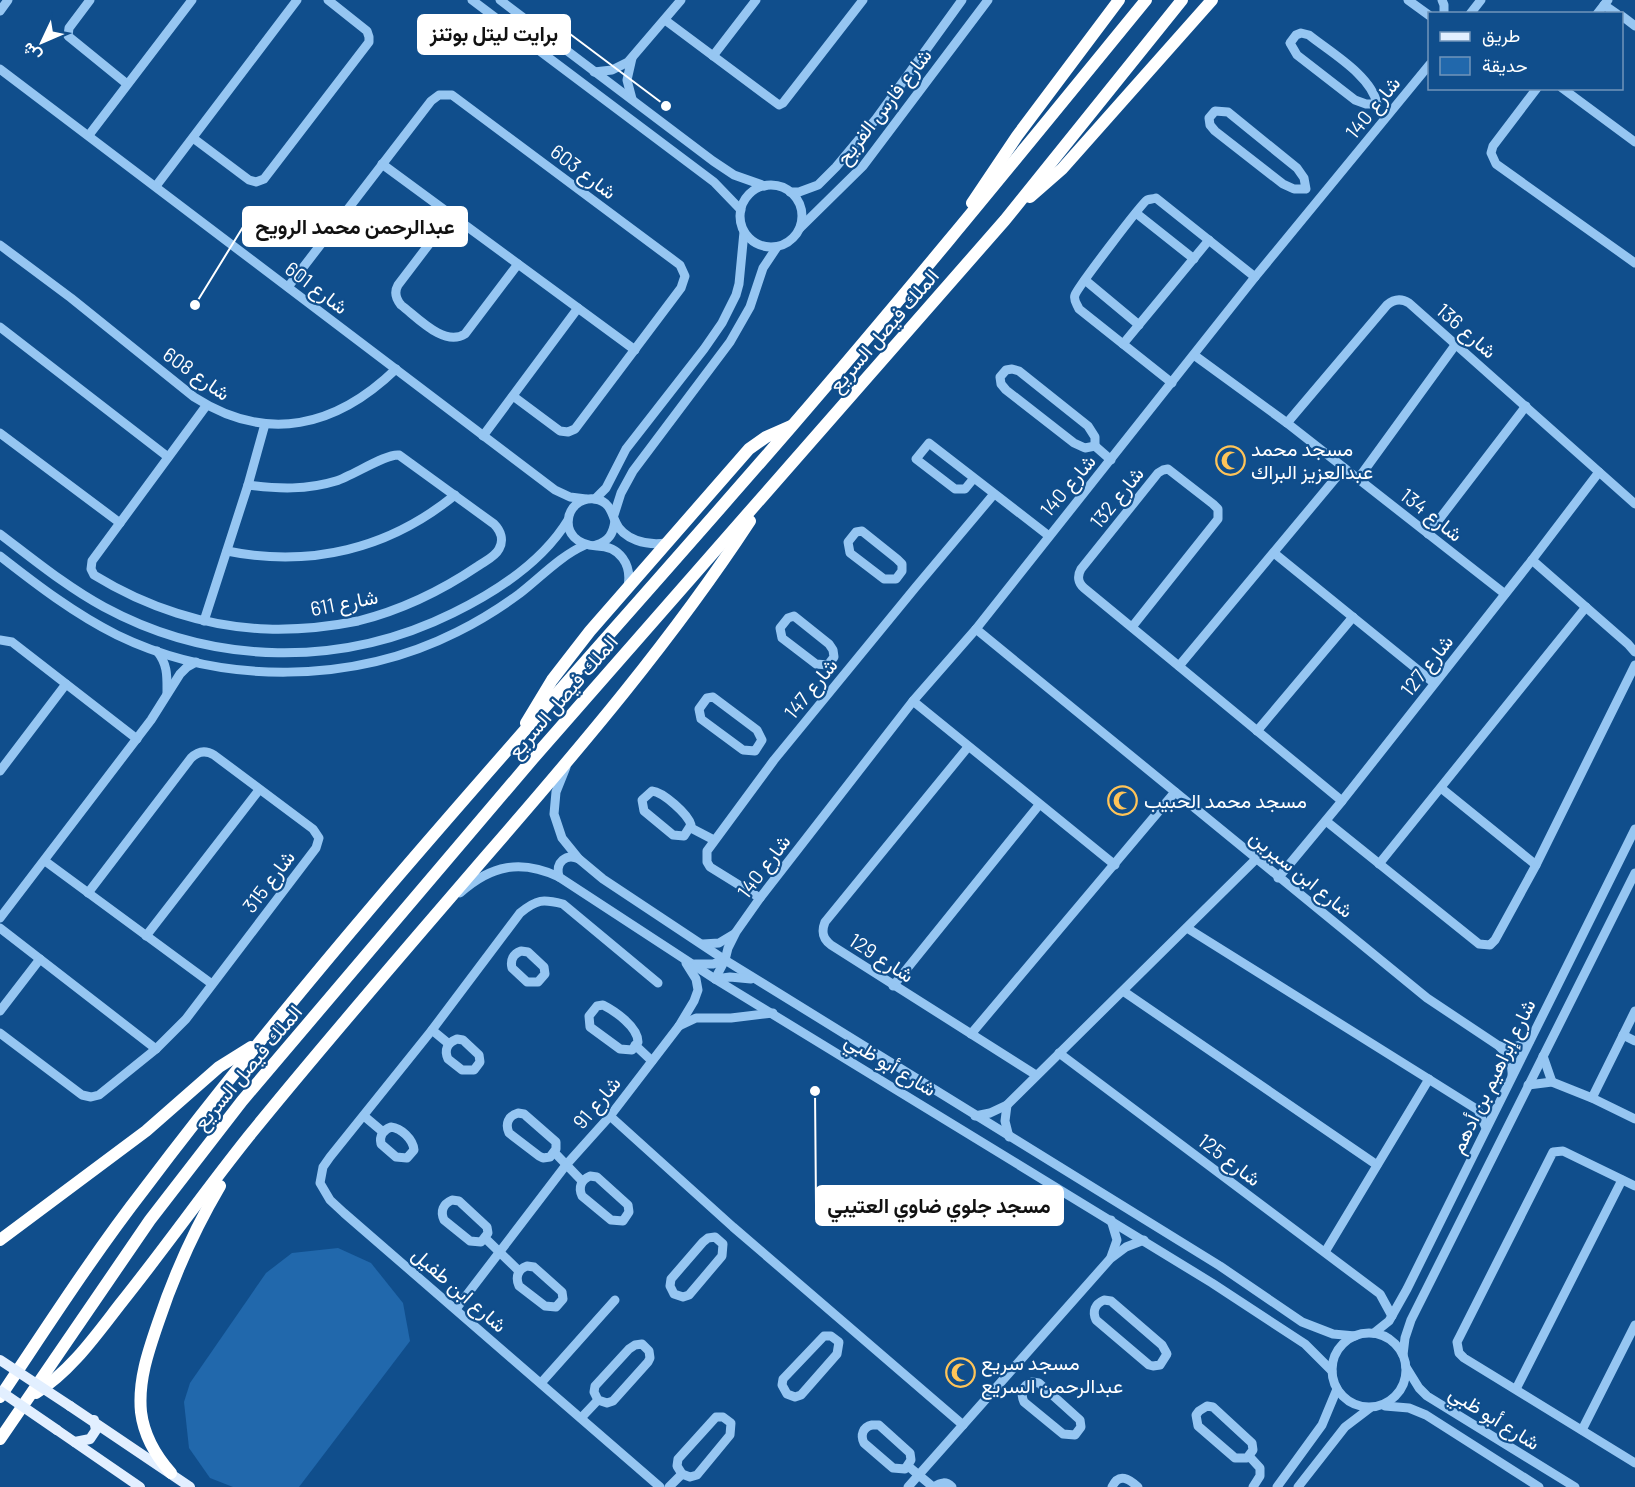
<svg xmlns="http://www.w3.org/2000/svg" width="1635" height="1487" viewBox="0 0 1635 1487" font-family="Barlow,Vazirmatn,sans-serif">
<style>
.green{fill:#2168ac}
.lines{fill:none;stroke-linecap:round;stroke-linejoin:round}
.minor{stroke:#96c6f2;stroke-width:9}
.major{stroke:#e2efff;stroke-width:10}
.highway{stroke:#fff;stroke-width:12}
.major-bridge{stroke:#e2efff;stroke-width:10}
.labels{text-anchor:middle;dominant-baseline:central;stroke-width:4.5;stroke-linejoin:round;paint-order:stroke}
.street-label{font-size:20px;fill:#fff;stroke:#104e8c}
.poi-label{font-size:20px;fill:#fff;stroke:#104e8c;text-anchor:start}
.leader{fill:none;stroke:#fff;stroke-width:2}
.callout-dot{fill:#fff;stroke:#104e8c;stroke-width:2}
.callout{fill:#fff;stroke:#fff;stroke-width:2}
.callout-label{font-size:21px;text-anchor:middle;font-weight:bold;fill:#111}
</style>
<rect width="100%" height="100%" fill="#104e8c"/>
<!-- green -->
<polygon class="green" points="338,1248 371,1263 403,1303 410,1341 299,1487 233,1487 210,1478 189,1448 184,1402 190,1383 266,1273 292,1253"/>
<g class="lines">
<!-- minor -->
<g class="minor">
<polyline points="90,0 69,28 68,36 127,84"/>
<polyline points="472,0 714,182 741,210"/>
<polyline points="500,0 713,161 734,175 765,186"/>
<polyline points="1408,0 1430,16"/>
<polyline points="1442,0 1444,5 1444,14"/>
<polyline points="1604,5 1617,14"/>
<polyline points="0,11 8,0"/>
<polyline points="1470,14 1481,0"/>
<polyline points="1597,14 1608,0"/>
<polyline points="1622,16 1635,26"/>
<polyline points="665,20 779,105 783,103 863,0"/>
<path d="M1301,33L1309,35C1330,52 1372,76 1377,104H1366L1355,100L1297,55L1290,43L1296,35Z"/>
<polyline points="713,56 756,0"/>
<polyline points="632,58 627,80 632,99"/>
<polyline points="0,69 555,490 570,497 586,499"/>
<polyline points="594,72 612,70 628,62 681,0"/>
<polyline points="1537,88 1493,146 1491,153 1496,164 1635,263"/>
<polyline points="1562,88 1635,142"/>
<polygon points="1215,111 1228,112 1297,168 1304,178 1306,189 1294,189 1283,184 1215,131 1210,125 1209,118"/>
<polyline points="89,135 192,0"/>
<polyline points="193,138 249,180 256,182 264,179 369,42 369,37 367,31 328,0"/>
<polyline points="382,164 635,350"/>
<circle cx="771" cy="216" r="31"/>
<polyline points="156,186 297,0"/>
<polyline points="790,192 799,192 818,185 836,167 876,119 962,0"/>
<polyline points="1136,213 1194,259"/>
<path d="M452,214L398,285C394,292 396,299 401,305C418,318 444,347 465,334L518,264"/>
<polyline points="800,228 863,166 988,0"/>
<path d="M0,245L71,298L194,397C267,444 336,427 396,369"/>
<polyline points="1085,280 1139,325"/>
<polyline points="288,287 431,101 439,95 452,95 680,265 685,276 681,288 575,429 568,432 560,431 513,396"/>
<polyline points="0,327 168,457"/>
<polyline points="1123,344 1209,240"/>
<polyline points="1194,355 1287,423 1505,594"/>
<polygon points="1012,369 1019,371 1088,426 1095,437 1095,446 1085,448 1074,443 1006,390 1001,384 1000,377 1006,370"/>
<path d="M1172,383L1079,309C1077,304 1073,300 1075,295C1077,288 1142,203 1147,200C1150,199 1153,199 1156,198L1255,277"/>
<path d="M206,406L92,561L91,569L94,575C146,607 206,627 267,629C298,630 328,627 358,621C402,610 441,591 478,566C485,561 495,557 499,549C504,540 501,531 494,524L399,455C387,453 352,476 336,481C307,490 278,489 248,485"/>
<path d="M1287,423L1387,305C1394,299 1401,298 1409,303L1635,504"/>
<polyline points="0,433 120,523"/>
<polyline points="483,436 578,308"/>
<polyline points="1095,446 1111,460"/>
<polyline points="974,478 965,489 955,489 916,459 929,443 1049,536"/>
<polyline points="1358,479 1456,344"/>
<polyline points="595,499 606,488 626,449 704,349 722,323 736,295 739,284 744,232"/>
<polyline points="614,515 621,493 633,471 730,342 750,307 763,268 777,247"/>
<polygon points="862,531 897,559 902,564 902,571 896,579 884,579 850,553 848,542 856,532"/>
<path d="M0,534C33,559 67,587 104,607C213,666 342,668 453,613C496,592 543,561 568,520"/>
<polyline points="1428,534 1526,406"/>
<path d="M596,545C609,541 613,534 615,521"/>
<path d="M227,551C310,568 389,549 455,495"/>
<polyline points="1274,553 1434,683"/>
<path d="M0,556C37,585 75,614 117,635C222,686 354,684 457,632C479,621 500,608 519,594C541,577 560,556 585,545"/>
<polyline points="1532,560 1628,644 1635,652"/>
<path d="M628,586C632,565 620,546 597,546C554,544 564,495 595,499C608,501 611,510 615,521C623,540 647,546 666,543"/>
<polygon points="794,616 829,644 833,650 834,657 828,665 816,664 782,638 780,628 788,618"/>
<polyline points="204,621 248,485 265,424"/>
<path d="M1132,627L1218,519V509L1213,504L1168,469L1163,470L1158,473L1081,569C1077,576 1078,583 1084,588C1170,659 1257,730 1342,801"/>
<path d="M976,629L1427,998L1499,1046C1508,1055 1513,1063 1512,1076"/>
<polyline points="0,640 12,642 137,739"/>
<path d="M157,651C168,665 167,676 167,693"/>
<polyline points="1179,666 1344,468"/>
<polygon points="713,697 757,730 762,740 755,751 743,750 701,719 699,709 707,698"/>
<polyline points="913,701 1115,865"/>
<polyline points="1257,731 1353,617"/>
<path d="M968,747L825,922C821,932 823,939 831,945L1036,1075"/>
<polyline points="566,767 556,792 554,814 562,838 579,859 603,879 725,960 1220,1266 1302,1322 1333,1334 1355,1336"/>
<polyline points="0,771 66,684"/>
<polyline points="1441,788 1536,865"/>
<path d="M652,791C663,792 688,814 691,825L684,836L673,835L644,811L642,800Z"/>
<polyline points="1326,821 1479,944 1490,945 1495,940 1536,865 1635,665"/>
<polyline points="691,828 714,840"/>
<polyline points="45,861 212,984"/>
<polyline points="1379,864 1586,607"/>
<path d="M559,877C555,862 566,853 579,859"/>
<polyline points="1278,878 1342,801 1532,560 1599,472"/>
<path d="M460,893C491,865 521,859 559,877L715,979L1212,1283L1305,1344L1332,1371"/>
<polyline points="760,898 710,867 707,862 707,851 774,760 915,588 994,494"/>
<polyline points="0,918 151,720 180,674 187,667 196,662"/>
<polyline points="0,928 156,1049"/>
<polyline points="1187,928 1478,1110 1486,1128"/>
<polyline points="146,936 259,790"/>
<polyline points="703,944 719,943 734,934"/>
<path d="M521,951L528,952L544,967L545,974L538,982H527L512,968C510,960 513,954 521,951Z"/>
<polyline points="695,964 713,964 725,960"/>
<polyline points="715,979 725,960 728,948 736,932 760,898 913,701 976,629 1255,277 1430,64"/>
<polyline points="715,979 730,977 751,979"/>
<path d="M658,983L563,904C543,899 537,899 520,913L432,1030L330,1157L323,1167L320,1183L330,1200L344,1213L660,1487"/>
<polyline points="893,986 1039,805"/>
<polyline points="1123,991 1377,1165"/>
<path d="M603,1005C615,1011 638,1027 638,1042L632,1050L620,1049L590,1027L589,1016L597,1006Z"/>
<polyline points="0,1011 40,959"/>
<polyline points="679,1026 696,1018 731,1018 773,1013"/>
<polyline points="432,1030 449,1044"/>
<path d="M0,1033L82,1095L91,1097L99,1095L156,1049L186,1019L316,848L319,838L313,829L214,755C206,750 198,751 191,758L88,893"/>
<polyline points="971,1034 1175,792"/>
<polyline points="1623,1035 1635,1041"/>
<path d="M457,1039L463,1040L479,1055L480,1062L474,1070H462L448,1059C444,1050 447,1043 457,1039Z"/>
<polyline points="635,1045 652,1061"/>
<polyline points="1499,1046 1514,1047 1529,1042"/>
<polyline points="1059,1053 1380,1294 1392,1316"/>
<polyline points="1543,1056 1552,1082"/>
<polyline points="1528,1085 1552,1082 1592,1098 1635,1119"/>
<polyline points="1592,1098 1635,1011"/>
<polyline points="1007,1105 1005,1121 1009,1137"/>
<path d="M518,1113L524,1114L556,1142V1149L550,1157L543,1158L539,1156L509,1133C505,1124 508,1116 518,1113Z"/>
<polyline points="364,1116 383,1132"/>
<polyline points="610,1116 733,1227 963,1425"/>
<polyline points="975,1116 990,1113 1007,1105 1256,859"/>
<path d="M391,1127C401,1128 413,1139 414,1150L407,1158L396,1157L381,1144C379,1136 383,1130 391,1127Z"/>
<polyline points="555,1153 582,1181"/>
<path d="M590,1176L597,1177L628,1205L629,1212L623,1221L611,1220L582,1196C578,1187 581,1180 590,1176Z"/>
<polyline points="1635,1186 1563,1151 1553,1152 1457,1342 1459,1353 1464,1358 1635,1463"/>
<path d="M452,1200L459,1201L487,1227L488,1233L481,1242L470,1241L444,1220C440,1211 443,1204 452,1200Z"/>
<polyline points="1111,1220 1117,1240 1111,1257"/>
<polygon points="715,1237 723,1244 722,1256 689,1295 683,1297 674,1294 670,1286 671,1279 703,1242 708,1238"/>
<polyline points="485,1238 519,1271"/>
<polyline points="1325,1252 1429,1079"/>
<path d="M527,1266L534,1267L562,1292L563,1299L556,1307L545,1306L519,1286C515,1277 518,1269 527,1266Z"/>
<path d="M1104,1300L1111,1301L1162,1345L1167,1354L1160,1365L1153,1366L1149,1365L1096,1320C1092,1311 1095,1304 1104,1300Z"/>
<polyline points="456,1309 566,1165 610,1116 679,1026 694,1001 698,990 696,979 686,963"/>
<circle cx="1369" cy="1370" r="37"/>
<polyline points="1374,1333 1389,1321 1407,1289 1635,829"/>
<polygon points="824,1336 831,1336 839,1342 837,1354 801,1395 795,1397 787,1394 782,1385 783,1379"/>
<polygon points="642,1344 649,1351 650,1358 648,1362 613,1401 607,1403 598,1400 594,1392 595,1386 629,1349 635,1345"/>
<polyline points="1403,1355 1405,1338 1411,1320 1635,873"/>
<polyline points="1406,1367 1419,1388 1427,1396 1575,1487"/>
<path d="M1032,1382L1039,1383L1080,1420L1081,1427L1075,1435L1063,1434L1024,1402C1020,1393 1023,1385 1032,1382Z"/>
<polyline points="541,1383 615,1300"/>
<polyline points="1516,1389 1622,1180"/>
<polygon points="1207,1406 1213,1407 1252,1443 1253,1450 1247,1458 1235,1458 1198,1426 1196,1415 1199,1411"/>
<polyline points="1385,1406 1409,1408 1426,1415 1539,1487"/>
<polygon points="716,1417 723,1417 731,1423 730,1435 697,1475 690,1477 682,1474 677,1466 678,1459"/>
<polyline points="581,1418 598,1400"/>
<path d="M872,1425H879L910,1453L911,1460L905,1469L893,1468L864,1443C860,1435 863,1427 872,1425Z"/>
<polyline points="1582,1430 1635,1325"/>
<polyline points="1249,1456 1260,1468 1260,1476 1253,1487"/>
<polyline points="908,1466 933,1487"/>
<polyline points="669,1487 682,1474"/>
<polyline points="908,1487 1110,1259 1126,1247 1144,1240"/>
<path d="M934,1487C941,1482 946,1481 952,1487"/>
<path d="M1112,1487C1119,1472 1129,1479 1138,1487"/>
<polyline points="1277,1487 1322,1425 1337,1389"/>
<polyline points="1298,1487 1345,1427 1370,1408"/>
</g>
<!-- major -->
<g class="major">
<polyline points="70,1406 190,1487"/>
<polyline points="57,1430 140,1487"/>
<polyline points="75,1442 90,1439 96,1430 94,1420"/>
</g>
<!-- highway -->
<g class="highway">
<polyline points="1030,197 1062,169 1212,0"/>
<polyline points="972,203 1017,136 1119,0"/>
<polyline points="526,723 552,680 590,631 749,449 766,437 791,426"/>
<polyline points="0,1240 146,1131 219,1067 251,1047"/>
<path d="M36,1393C71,1371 96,1335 121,1303C165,1248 205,1191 249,1136C326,1041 407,948 487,855C580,748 672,640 750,521"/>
<path d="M0,1397C47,1327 93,1255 145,1188C346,922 574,678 792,426C913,286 1029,143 1146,0"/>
<polyline points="0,1439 150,1220 242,1101 530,762 1005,220 1182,0"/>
<path d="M171,1473C155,1455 144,1436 141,1412C138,1381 148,1352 158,1323C174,1275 194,1230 220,1186"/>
</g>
<!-- major-bridge -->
<g class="major-bridge">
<polyline points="0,1360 70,1406"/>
<polyline points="0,1391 57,1430"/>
</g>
</g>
<!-- icons -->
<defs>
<symbol id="mosque-ring" viewBox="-11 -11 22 22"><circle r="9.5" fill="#104e8c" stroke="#ffc458" stroke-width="1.5"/><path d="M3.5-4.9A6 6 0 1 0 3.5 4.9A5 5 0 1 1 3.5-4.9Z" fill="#ffc458"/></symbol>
</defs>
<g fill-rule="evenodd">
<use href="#mosque-ring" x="1214" y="444" width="33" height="33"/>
<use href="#mosque-ring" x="1106" y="784" width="33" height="33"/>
<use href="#mosque-ring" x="944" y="1356" width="33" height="33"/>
</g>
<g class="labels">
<!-- street labels -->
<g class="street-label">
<text transform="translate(883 106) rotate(-52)">شارع فارس الفريح</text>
<text transform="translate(1372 107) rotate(-51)">شارع 140</text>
<text transform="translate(584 171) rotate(37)">شارع 603</text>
<text transform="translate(317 287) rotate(37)">شارع 601</text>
<text transform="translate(883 330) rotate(-49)">الملك فيصل السريع</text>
<text transform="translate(1467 330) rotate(41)">شارع 136</text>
<text transform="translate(197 373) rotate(35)">شارع 608</text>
<text transform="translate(1067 485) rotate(-50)">شارع 140</text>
<text transform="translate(1116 497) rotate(-51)">شارع 132</text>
<text transform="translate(1432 514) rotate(38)">شارع 134</text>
<text transform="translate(344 602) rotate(-11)">شارع 611</text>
<text transform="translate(1426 665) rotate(-52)">شارع 127</text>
<text transform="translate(810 688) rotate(-51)">شارع 147</text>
<text transform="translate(562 696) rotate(-49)">الملك فيصل السريع</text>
<text transform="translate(763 866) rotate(-53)">شارع 140</text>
<text transform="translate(1302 873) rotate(39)">شارع ابن سيرين</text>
<text transform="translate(268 881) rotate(-53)">شارع 315</text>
<text transform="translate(882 957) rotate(33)">شارع 129</text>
<text transform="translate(891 1064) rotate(31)">شارع أبو ظبي</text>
<text transform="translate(247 1067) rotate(-50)">الملك فيصل السريع</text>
<text transform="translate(1492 1076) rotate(-64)">شارع إبراهيم بن أدهم</text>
<text transform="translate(596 1102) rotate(-50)">شارع 91</text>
<text transform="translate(1230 1159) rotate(37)">شارع 125</text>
<text transform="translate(460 1289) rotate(41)">شارع ابن طفيل</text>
<text transform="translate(1495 1417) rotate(32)">شارع أبو ظبي</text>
</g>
<!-- poi labels -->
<g class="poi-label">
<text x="1251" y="448">مسجد محمد<tspan x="1251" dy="23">عبدالعزيز البراك</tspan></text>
<text x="1144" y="800">مسجد محمد الحبيب</text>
<text x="981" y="1362">مسجد سريع<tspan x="981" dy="23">عبدالرحمن السريع</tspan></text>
</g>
</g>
<!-- callouts -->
<path class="leader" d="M666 106L570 34M195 305L243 227M815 1091L816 1206"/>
<g class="callout-dot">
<circle cx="666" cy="106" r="6"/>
<circle cx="195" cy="305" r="6"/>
<circle cx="815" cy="1091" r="6"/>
</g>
<g class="callout">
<rect x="418" y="15" width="152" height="39" rx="6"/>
<rect x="243" y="207" width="224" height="39" rx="6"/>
<rect x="816" y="1186" width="247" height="39" rx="6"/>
</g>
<g class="callout-label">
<text x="494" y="41">برايت ليتل بوتنز</text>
<text x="355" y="234">عبدالرحمن محمد الرويح</text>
<text x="939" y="1213">مسجد جلوي ضاوي العتيبي</text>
</g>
<!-- legend -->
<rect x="1428" y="12" width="195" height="78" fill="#104e8c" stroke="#7095ba" stroke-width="1.5"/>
<rect x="1440" y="32" width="30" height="9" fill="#e2efff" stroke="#7095ba" stroke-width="1.5"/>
<text x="1482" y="42" font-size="18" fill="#ffffff">طريق</text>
<rect x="1440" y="57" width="30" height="18" fill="#2168ac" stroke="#7095ba" stroke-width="1.5"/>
<text x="1482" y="72" font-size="18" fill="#ffffff">حديقة</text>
<!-- north arrow -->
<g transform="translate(42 42) rotate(226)" stroke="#104e8c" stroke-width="4.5" paint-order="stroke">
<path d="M0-4.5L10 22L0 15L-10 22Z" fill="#ffffff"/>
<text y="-9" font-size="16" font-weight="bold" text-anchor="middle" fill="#ffffff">ش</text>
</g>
</svg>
